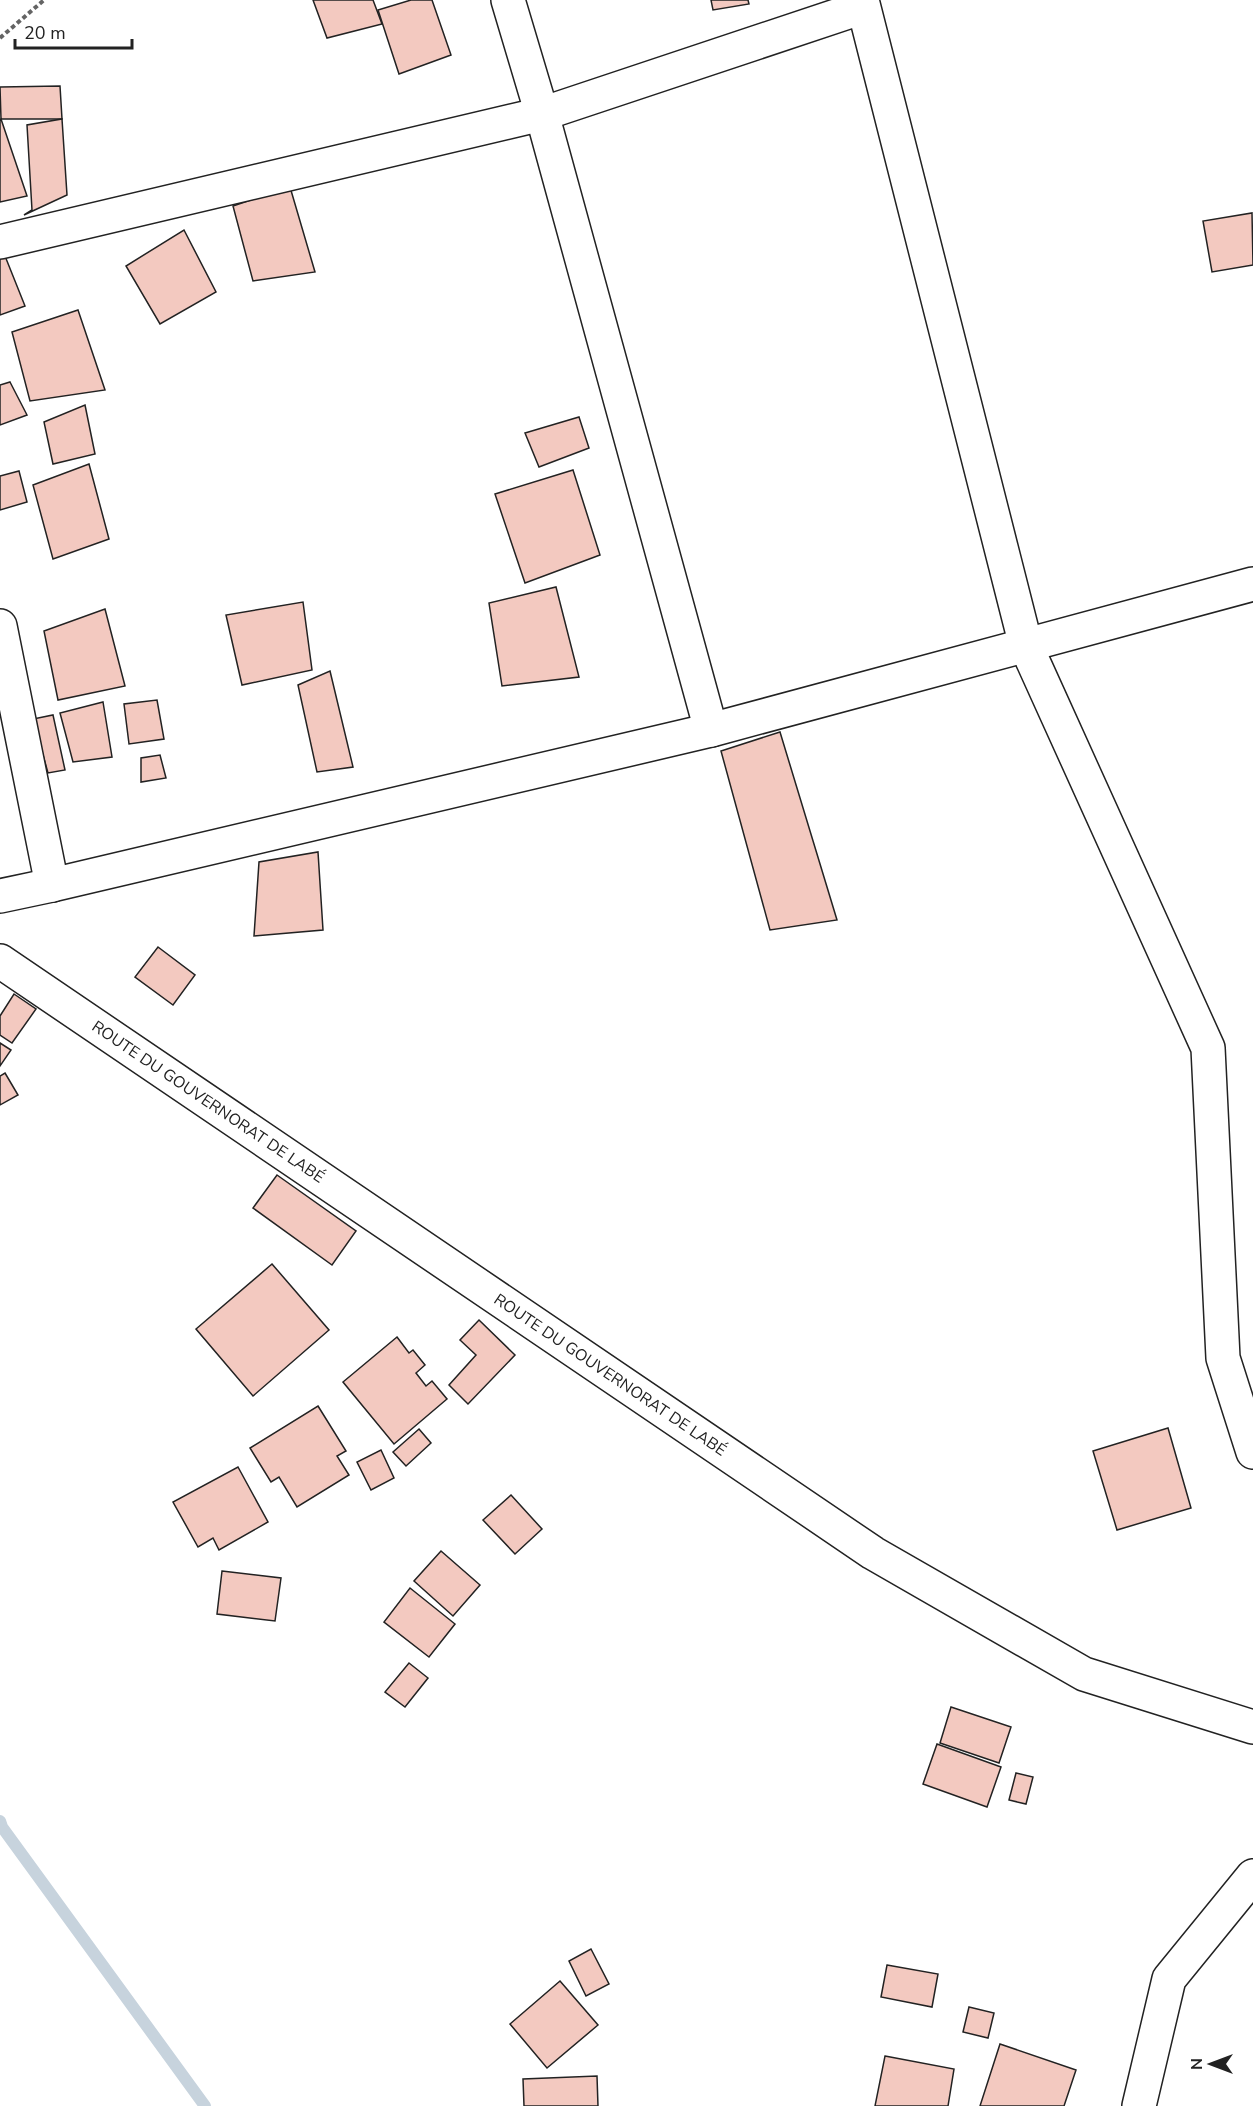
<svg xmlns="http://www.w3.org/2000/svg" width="1253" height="2106" viewBox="0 0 1253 2106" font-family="'Nunito Sans',sans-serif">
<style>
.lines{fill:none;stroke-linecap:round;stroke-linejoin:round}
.stream{stroke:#c7d3dd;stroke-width:12}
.building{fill:#f3c9c0;stroke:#222;stroke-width:1.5}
.street-casing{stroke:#222;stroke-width:36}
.secondary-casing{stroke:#222;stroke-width:36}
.path{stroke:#646464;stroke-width:4;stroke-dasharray:4.5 3;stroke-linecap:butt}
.street{stroke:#fff;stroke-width:33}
.secondary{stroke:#fff;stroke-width:33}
.labels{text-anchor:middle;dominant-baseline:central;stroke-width:4.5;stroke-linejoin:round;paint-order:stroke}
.street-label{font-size:16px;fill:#222;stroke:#fff}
</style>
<rect width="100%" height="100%" fill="#fff"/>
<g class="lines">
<!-- stream -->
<polyline class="stream" points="0,1821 2,1827 205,2106"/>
</g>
<!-- building -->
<g class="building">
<polygon points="313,0 373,0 382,24 327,38"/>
<polygon points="411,0 432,0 451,55 399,74 378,10"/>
<polygon points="711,0 748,0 749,4 713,10"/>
<polygon points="60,86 62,119 1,119 0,87"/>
<polygon points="1,119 27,196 0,202 0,120"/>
<polygon points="62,119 67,195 24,215 32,210 27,125"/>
<polygon points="290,187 315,272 253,281 233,206"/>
<polygon points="1252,213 1253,265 1212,272 1203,221"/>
<polygon points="184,230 216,292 160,324 126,266"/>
<polygon points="5,256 25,306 0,315 0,258"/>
<polygon points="78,310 105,390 30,401 12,332"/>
<polygon points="10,382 27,415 0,425 0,385"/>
<polygon points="85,405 95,454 53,464 44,422"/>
<polygon points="579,417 589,448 539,467 525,433"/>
<polygon points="89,464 109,539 53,559 33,485"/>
<polygon points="573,470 600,555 525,583 495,494"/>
<polygon points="19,471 27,502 0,510 0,476"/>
<polygon points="556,587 579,677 502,686 489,603"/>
<polygon points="303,602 312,670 242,685 226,615"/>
<polygon points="105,609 125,686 58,700 44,631"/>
<polygon points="330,671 353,767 317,772 298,685"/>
<polygon points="157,700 164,739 129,744 124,704"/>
<polygon points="103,702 112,757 73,762 60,713"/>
<polygon points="53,715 65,770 48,773 33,719"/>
<polygon points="780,732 837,920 770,930 721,751"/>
<polygon points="160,755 166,778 141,782 141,758"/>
<polygon points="318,852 323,930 254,936 259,862"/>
<polygon points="158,947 195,975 173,1005 135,977"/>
<polygon points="14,994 36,1009 12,1043 0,1035 0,1016"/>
<polygon points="0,1043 11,1050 0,1066"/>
<polygon points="5,1073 18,1095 0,1105 0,1076"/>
<polygon points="277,1175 356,1231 332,1265 253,1208"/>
<polygon points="272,1264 329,1330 253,1396 196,1329"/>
<polygon points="479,1320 515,1355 468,1404 449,1385 476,1355 460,1340"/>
<polygon points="397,1337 409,1353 413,1350 425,1365 416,1373 426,1386 432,1381 447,1399 394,1444 343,1382"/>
<polygon points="318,1406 346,1451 337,1456 349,1475 297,1507 279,1477 271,1482 250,1448"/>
<polygon points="1168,1428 1191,1508 1117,1530 1093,1451"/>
<polygon points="419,1429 431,1443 406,1466 393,1452"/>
<polygon points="381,1450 394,1478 371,1490 357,1462"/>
<polygon points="238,1467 268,1522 219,1550 213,1538 198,1547 173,1502"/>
<polygon points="511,1495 542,1529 515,1554 483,1520"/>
<polygon points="441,1551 480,1585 453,1616 414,1581"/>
<polygon points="222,1571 281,1578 275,1621 217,1614"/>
<polygon points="410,1588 455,1624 429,1657 384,1622"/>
<polygon points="409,1663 428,1678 405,1707 385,1692"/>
<polygon points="951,1707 1011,1727 999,1763 940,1743"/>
<polygon points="937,1744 1001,1767 987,1807 923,1784"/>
<polygon points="1016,1773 1033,1777 1026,1804 1009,1800"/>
<polygon points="591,1949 609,1984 586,1996 569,1961"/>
<polygon points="887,1965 938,1974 932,2007 881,1997"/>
<polygon points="560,1981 598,2025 547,2068 510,2024"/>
<polygon points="969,2007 994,2013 988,2038 963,2032"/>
<polygon points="1000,2044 1076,2070 1064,2106 980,2106"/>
<polygon points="885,2056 954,2069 948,2106 875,2106"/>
<polygon points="597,2076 598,2106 524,2106 523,2079"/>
</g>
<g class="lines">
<defs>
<g id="street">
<polyline points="508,0 542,114 711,730"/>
<polyline points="862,0 1026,646 1208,1048 1223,1358 1253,1452"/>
<polyline points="0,242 542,114 863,7"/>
<polyline points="0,626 52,885"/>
<polyline points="0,896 52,885 711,730 1253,584"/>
<polyline points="1139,2106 1169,1979 1253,1876"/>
</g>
<polyline id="secondary" points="0,961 873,1553 1084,1674 1253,1727"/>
</defs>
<!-- street casing -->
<use href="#street" class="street-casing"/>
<!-- secondary casing -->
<use href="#secondary" class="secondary-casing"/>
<!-- path -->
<polyline class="path" points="0,38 44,0"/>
<!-- street -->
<use href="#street" class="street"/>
<!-- secondary -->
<use href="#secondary" class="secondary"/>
</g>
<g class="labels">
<!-- street labels -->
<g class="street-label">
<text transform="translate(208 1102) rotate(34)">ROUTE DU GOUVERNORAT DE LABÉ</text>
<text transform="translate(610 1375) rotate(34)">ROUTE DU GOUVERNORAT DE LABÉ</text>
</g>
</g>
<!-- north arrow -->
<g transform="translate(1211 2064) rotate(270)" stroke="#ffffff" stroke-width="4.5" paint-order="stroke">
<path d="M0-4.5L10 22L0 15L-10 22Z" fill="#222222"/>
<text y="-9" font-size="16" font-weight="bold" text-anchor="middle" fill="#222222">N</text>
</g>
<!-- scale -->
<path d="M15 39v9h117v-9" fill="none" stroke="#222222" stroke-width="3"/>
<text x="24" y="39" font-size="18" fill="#222222" stroke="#ffffff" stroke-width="4.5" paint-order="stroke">20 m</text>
</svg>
